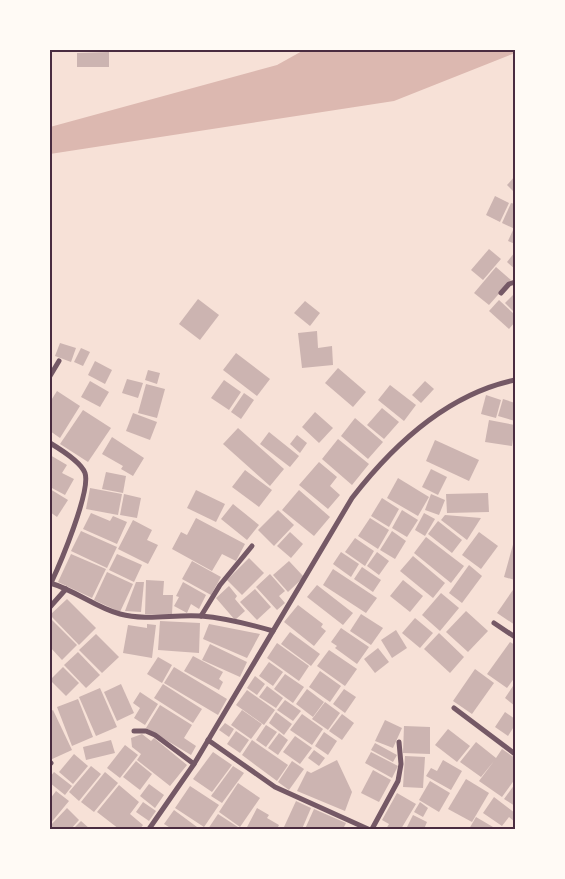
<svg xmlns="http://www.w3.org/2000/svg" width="565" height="879" viewBox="0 0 565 879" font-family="Barlow,sans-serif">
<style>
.water{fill:#dcb8b0}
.building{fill:#ccb4b1}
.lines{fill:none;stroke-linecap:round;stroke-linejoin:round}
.minor{stroke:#755966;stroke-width:5}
.neatline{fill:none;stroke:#4a2c40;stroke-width:2}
</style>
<rect width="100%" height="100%" fill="#f7e1d7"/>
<!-- water -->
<polygon class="water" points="304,50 515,50 515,53 394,101 50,154 50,127 277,65"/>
<!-- building -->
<g class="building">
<polygon points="109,52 109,67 77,67 77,53"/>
<polygon points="515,176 515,193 507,185"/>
<polygon points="495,196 509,203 500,222 486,215"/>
<polygon points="511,203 515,204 515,229 502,223"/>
<polygon points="513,230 515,231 515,244 508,241"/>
<polygon points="489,249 501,259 483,280 471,270"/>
<polygon points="515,252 515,269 507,262"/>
<polygon points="496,267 511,280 489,305 474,293"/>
<polygon points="515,293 515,313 505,303"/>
<polygon points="198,299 219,315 200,340 179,324"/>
<polygon points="499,300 515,315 515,322 509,329 489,311"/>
<polygon points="305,301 320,313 310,326 294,313"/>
<polygon points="317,331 318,348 332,346 333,365 302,368 298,333"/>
<polygon points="60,343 76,348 71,362 55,356"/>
<polygon points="81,348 90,352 83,366 74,362"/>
<polygon points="236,353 270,379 257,396 223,370"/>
<polygon points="95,361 112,370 105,384 88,375"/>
<polygon points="338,368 366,392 353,407 325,383"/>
<polygon points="148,370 160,373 157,384 145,380"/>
<polygon points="127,379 143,383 138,398 122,393"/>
<polygon points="224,380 241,392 229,410 211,398"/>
<polygon points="90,381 109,392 100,407 81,397"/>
<polygon points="425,381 434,389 421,403 412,395"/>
<polygon points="146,384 165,389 157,418 138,413"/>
<polygon points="390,385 416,405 404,421 378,400"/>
<polygon points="57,391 80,406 60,438 50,431 50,402"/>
<polygon points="244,393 254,400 241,419 231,412"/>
<polygon points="486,395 501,400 496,418 481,414"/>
<polygon points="503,399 515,403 515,421 498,416"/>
<polygon points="382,408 399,422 384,439 367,425"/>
<polygon points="83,410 111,428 88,462 60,444"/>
<polygon points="315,412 333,428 319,443 302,427"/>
<polygon points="133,413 157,422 150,440 126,431"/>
<polygon points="355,418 383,442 368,459 341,436"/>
<polygon points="489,420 515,425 512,446 485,442"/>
<polygon points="238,428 284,469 270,486 223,444"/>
<polygon points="269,432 299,456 290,467 260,444"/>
<polygon points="297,435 307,443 300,453 290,444"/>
<polygon points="112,437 144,458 133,476 121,469 123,466 102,454"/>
<polygon points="338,439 369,464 352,485 322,459"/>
<polygon points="435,440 479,460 469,481 426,461"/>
<polygon points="50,455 67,465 62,473 74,479 65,495 50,487"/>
<polygon points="319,462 337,477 330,486 340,495 328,509 299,485"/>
<polygon points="431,469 447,477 438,495 422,487"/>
<polygon points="245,470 272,490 259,507 232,487"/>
<polygon points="106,472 126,476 123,493 102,489"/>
<polygon points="398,478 429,497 418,516 387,498"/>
<polygon points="90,488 122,494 118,515 86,509"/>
<polygon points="50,489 68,500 57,517 50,512"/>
<polygon points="196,490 225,504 216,522 187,508"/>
<polygon points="299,490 330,517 314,536 282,510"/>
<polygon points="488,493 489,512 447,513 446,494"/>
<polygon points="124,494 141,498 137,518 120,515"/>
<polygon points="431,494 445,500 439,515 425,510"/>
<polygon points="382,498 399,509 389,527 371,516"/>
<polygon points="233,504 259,525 247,540 221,519"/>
<polygon points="278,510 294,525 274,546 258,530"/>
<polygon points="402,510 418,520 407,537 392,528"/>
<polygon points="91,513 110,521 113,516 127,522 117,544 83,529"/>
<polygon points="424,513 435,519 425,536 415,530"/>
<polygon points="445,515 481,518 467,540 441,520"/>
<polygon points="196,518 245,544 236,561 222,554 212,571 172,549 181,532 187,535"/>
<polygon points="370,518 389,530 378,549 358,536"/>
<polygon points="133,520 152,530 147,540 158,545 148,564 118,549"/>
<polygon points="438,521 462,540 452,553 428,534"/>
<polygon points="81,531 117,547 107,568 71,551"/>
<polygon points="392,531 406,541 395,559 380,550"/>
<polygon points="290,532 303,544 291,558 277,546"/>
<polygon points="479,532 498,546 481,569 462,555"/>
<polygon points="426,537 464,566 451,583 414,553"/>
<polygon points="355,538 374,551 365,566 345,552"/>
<polygon points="514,541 515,541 515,580 504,577"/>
<polygon points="341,552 359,564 351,577 333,564"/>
<polygon points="377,552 389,561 379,575 367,566"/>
<polygon points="71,554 106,569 92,598 58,582"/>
<polygon points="117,554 142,565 134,582 109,570"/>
<polygon points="413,556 445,583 433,598 400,571"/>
<polygon points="249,558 264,573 242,595 227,580"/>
<polygon points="192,561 221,577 211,595 182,579"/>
<polygon points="289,561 304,577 288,592 273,575"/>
<polygon points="469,565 482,576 462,603 449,593"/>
<polygon points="362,567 381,580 373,592 354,579"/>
<polygon points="333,569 377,598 366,613 323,585"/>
<polygon points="107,572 133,584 120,612 94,600"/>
<polygon points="270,574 285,591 279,596 285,603 277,610 256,587"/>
<polygon points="146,580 164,581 163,595 173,595 172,614 145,614"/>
<polygon points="403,580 423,596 410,612 390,596"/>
<polygon points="136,582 144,582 141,612 125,611"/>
<polygon points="183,582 206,595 199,609 191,604 187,613 174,606 179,597 176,596"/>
<polygon points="317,585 353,613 343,625 307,597"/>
<polygon points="229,586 237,596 235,599 245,611 235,620 216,598"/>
<polygon points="515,587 515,625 497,613"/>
<polygon points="255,589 271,607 257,620 240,602"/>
<polygon points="441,593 459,608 440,631 422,615"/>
<polygon points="67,599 96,628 79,645 50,615"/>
<polygon points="298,605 323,624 321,627 326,631 314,646 284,622"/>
<polygon points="466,611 488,631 468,652 446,632"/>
<polygon points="361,614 383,628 371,645 350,631"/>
<polygon points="415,618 433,633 420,648 402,633"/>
<polygon points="51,619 77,645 62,660 50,647"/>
<polygon points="160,621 200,623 199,653 158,650"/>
<polygon points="147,624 156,625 152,658 123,653 128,625 147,628"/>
<polygon points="209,624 260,634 247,658 203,639"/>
<polygon points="341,628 369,647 357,664 335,648 337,646 331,642"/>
<polygon points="396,630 407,648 392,658 381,640"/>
<polygon points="290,632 320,654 311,666 281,644"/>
<polygon points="439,633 464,657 450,673 424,649"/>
<polygon points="96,634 119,657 102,673 79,650"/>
<polygon points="510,642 515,645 515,677 507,688 487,674"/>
<polygon points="277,643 309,666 299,681 267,658"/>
<polygon points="210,644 247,662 240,677 202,660"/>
<polygon points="378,648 389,662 375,673 364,659"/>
<polygon points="329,650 357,669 345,686 317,666"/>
<polygon points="78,652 100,675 86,688 64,665"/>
<polygon points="193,656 223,672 219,679 223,682 219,690 184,671"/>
<polygon points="158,657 172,665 162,683 147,674"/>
<polygon points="269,662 283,672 273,686 259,676"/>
<polygon points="63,667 79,683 66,696 50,680"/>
<polygon points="174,667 227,699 218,715 164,683"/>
<polygon points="475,669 494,683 472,714 453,701"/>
<polygon points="320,671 341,686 330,702 309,687"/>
<polygon points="285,674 304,687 293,703 274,689"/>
<polygon points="255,676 265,684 257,695 247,688"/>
<polygon points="515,683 515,706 505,698"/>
<polygon points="121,684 134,713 117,721 104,692"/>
<polygon points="163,684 202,709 193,723 154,698"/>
<polygon points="267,686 283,698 276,708 259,697"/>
<polygon points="100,688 117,727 96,736 79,697"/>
<polygon points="307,689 324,702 313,717 296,704"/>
<polygon points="344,689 356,697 345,713 333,704"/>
<polygon points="247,690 275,710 264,725 236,705"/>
<polygon points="140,692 158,704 145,725 134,718 140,708 133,703"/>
<polygon points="78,699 93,737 72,746 57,707"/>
<polygon points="285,700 301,711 293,721 277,710"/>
<polygon points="325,702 340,713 328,730 312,719"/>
<polygon points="160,705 192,725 184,738 196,746 191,755 146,728"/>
<polygon points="53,710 72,750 50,760 50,712"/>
<polygon points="242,710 262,724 251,739 231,725"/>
<polygon points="276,712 292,724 284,735 269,723"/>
<polygon points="505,712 515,719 515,725 508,736 495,727"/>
<polygon points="302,714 323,729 312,745 290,730"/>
<polygon points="342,714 354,723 342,740 329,731"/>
<polygon points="385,720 402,728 393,748 375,741"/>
<polygon points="225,723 234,729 229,737 219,730"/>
<polygon points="266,725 277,732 266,747 256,740"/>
<polygon points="404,726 430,727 430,754 403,753"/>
<polygon points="448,729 470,746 457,762 435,745"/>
<polygon points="236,731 249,740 240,753 227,744"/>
<polygon points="324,732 337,741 328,755 315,746"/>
<polygon points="279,733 288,740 278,755 268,748"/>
<polygon points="142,734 151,741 154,738 187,765 170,786 137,760 141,754 132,747 131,738"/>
<polygon points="295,736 312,748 300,764 283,752"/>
<polygon points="111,740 115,753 86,760 83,747"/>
<polygon points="252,740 288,765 277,781 242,755"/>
<polygon points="476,742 496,758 502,749 515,758 515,779 502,797 479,781 494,761 481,777 460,762"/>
<polygon points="375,743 397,755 393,762 371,750"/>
<polygon points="125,745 138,755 120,778 107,768"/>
<polygon points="314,750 325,758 319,766 308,758"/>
<polygon points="213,752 232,765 212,792 193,779"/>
<polygon points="371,752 398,766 392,778 365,763"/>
<polygon points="74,754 88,766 73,784 59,772"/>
<polygon points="405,756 425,757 423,788 403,787"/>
<polygon points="337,760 352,792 345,811 297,791 307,771 311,773"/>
<polygon points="443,760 462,771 451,790 426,776 431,768 437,771"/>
<polygon points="136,761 152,774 140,790 123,777"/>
<polygon points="292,761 304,769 289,790 278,782"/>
<polygon points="91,766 101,774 79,801 69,792"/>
<polygon points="233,766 244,773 222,803 211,796"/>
<polygon points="373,770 391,780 379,802 361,793"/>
<polygon points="54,772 72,786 65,795 50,783 50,777"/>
<polygon points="105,772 118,783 94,812 81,802"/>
<polygon points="466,779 489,793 472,822 448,809"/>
<polygon points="430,781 450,793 439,812 419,800"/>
<polygon points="238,783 260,798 240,827 219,812"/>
<polygon points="149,784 164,795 155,808 140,796"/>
<polygon points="515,784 515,806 504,799"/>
<polygon points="119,785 139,802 130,814 143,825 140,829 119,829 97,812"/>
<polygon points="190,786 219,805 204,827 175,808"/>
<polygon points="56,791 69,801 50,824 50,799"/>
<polygon points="397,793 416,804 401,829 386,829 389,824 382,820"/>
<polygon points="494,797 515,813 515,822 509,817 502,826 483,813"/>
<polygon points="296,801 311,808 302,829 288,829 284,827"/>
<polygon points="143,802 156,811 149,821 136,812"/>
<polygon points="420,802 428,808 423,817 414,812"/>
<polygon points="67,808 79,820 71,829 50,829 50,826"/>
<polygon points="257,808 269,815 267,818 279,825 277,829 246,829"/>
<polygon points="314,809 346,823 343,829 305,829"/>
<polygon points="174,810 197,827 196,829 172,829 164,824"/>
<polygon points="218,814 241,829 208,829"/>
<polygon points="413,815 427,822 424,829 406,829"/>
<polygon points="476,817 493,827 492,829 469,829"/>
<polygon points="81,821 90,829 73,829"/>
</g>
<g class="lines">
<!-- minor -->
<g class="minor">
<polyline points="501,293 509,284 515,282"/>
<polyline points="50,376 59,361"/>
<path d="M50,443C60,449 81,462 85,473C91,491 60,564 51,583"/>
<path d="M50,583C75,590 96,608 120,614C147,621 174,614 201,616C225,618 249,624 273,631"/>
<polyline points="50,607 66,589"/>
<polyline points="201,616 220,585 252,546"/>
<polyline points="494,623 515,637"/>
<polyline points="454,708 515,754"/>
<polyline points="134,731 146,731 155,735 194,764"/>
<polyline points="208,740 275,787 368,829"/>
<polyline points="50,764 51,763"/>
<path d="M149,829L194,764L352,498C393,445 448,394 515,380"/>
<polyline points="372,829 398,781 401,764 399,742"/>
</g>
</g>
<!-- border -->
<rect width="565" height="879" fill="none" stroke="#fffaf5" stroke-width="102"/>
<rect x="51" y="51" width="463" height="777" class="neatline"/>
</svg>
